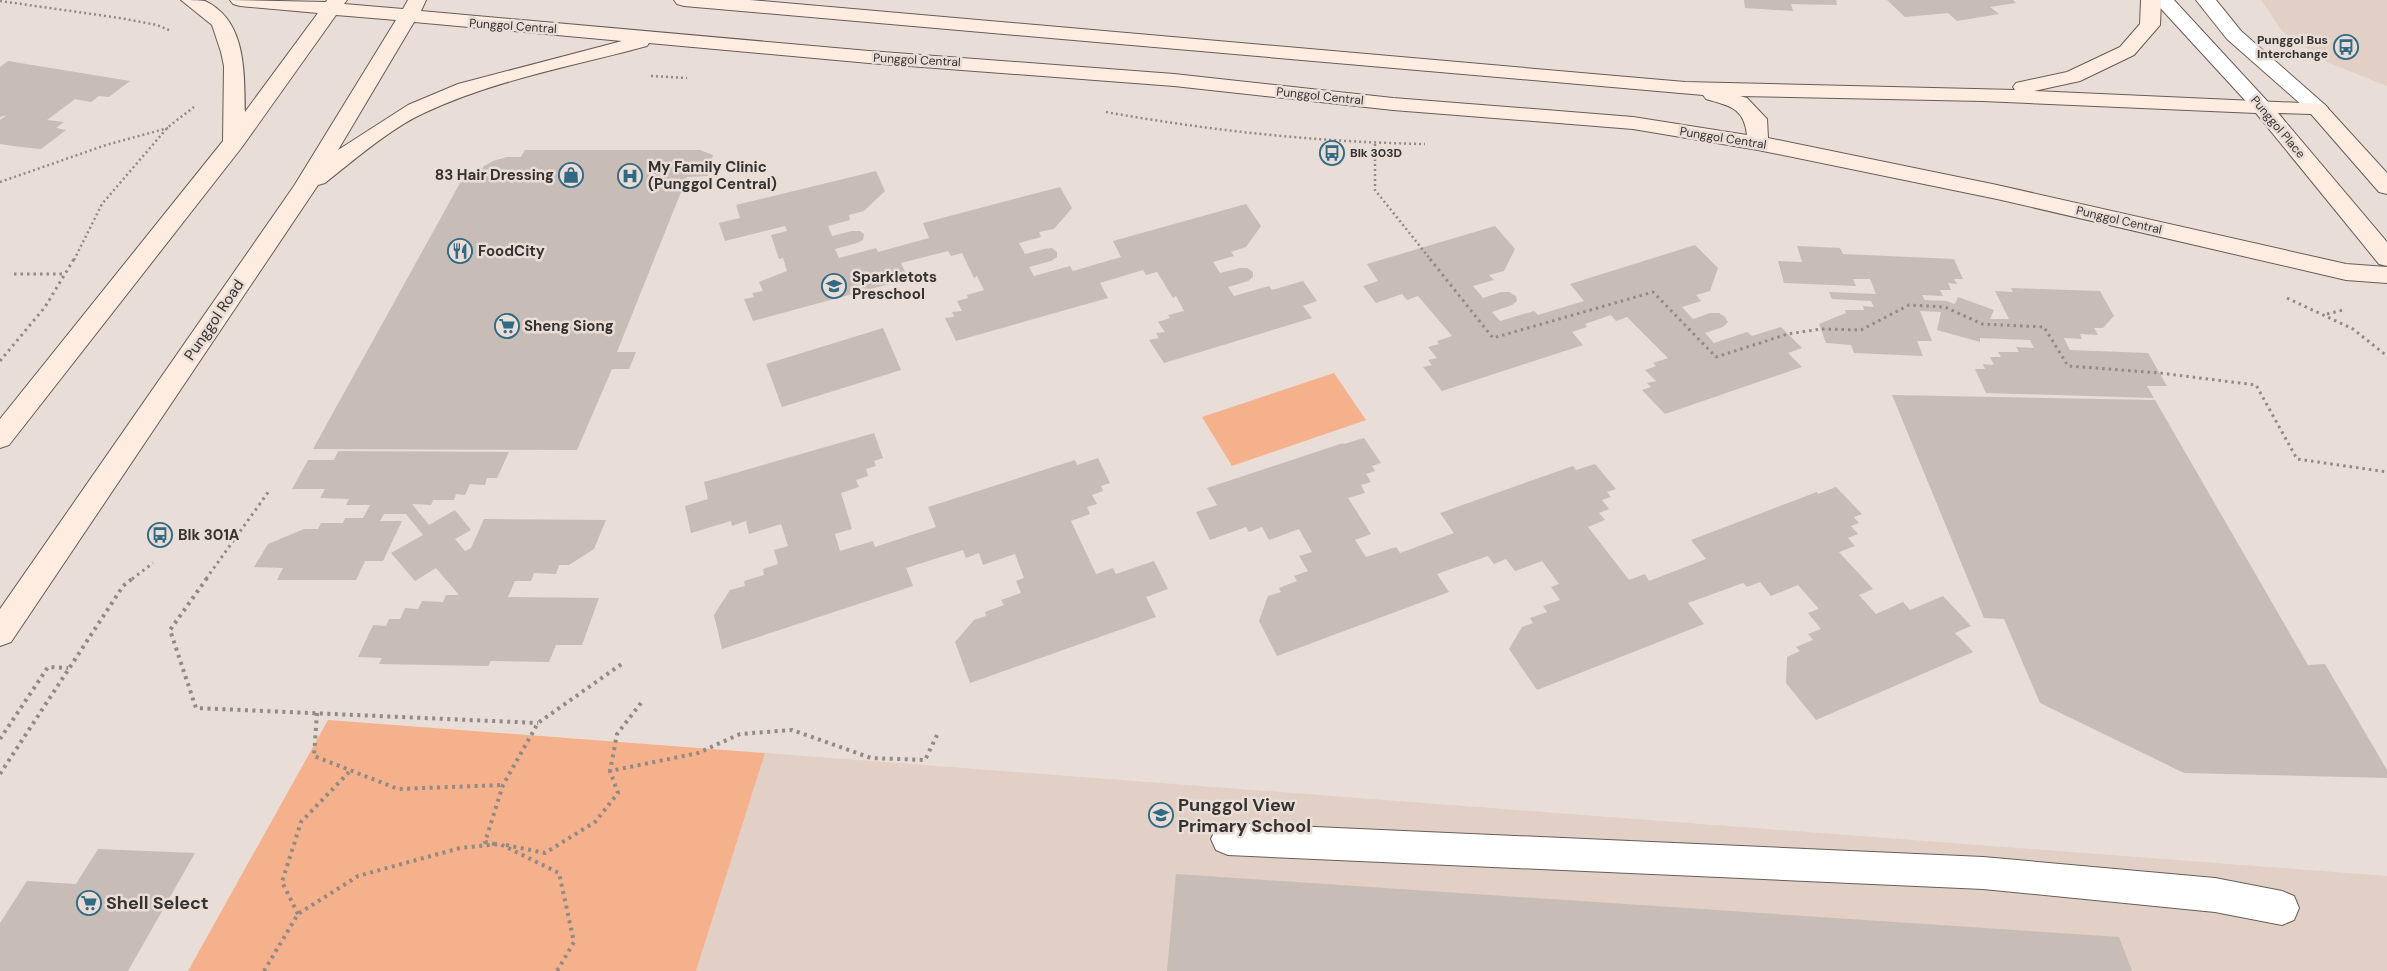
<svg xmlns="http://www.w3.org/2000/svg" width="2387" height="971" viewBox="0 0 2387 971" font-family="'DM Sans',sans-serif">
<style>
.built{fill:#e2cfc5}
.green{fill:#f4b18c}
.building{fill:#c7bcb6}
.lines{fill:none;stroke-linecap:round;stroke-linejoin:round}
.lane-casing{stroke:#675d58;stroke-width:2}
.street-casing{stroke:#675d58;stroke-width:2}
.secondary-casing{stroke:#675d58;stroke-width:2}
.path-far2{stroke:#928a85;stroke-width:2.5;stroke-dasharray:2 3;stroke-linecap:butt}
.path-far1{stroke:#928a85;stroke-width:3;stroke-dasharray:2.5 4;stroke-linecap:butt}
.path{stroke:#928a85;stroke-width:4;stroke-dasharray:3 4.5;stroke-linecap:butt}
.lane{fill:#fff;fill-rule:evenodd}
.street{fill:#fff;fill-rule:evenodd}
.secondary{fill:#ffece1;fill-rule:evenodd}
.labels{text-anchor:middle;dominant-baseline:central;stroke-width:5;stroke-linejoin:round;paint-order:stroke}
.far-street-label{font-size:12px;fill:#36322f;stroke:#e9ddd7}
.far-poi-label{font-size:12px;font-weight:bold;fill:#36322f;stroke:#e9ddd7;text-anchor:end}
.poi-label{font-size:15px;font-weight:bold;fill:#36322f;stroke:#e9ddd7;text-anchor:start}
.street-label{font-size:15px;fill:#36322f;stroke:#e9ddd7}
.near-poi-label{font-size:18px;font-weight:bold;fill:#36322f;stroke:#e9ddd7;text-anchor:start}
</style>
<rect width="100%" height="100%" fill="#e9ddd7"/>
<!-- built -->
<g class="built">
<polygon points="2261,0 2387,0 2387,86 2327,62 2282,31"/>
<polygon points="765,753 2387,876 2387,971 696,971"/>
</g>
<!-- green -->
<g class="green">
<polygon points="1334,373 1366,420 1232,466 1202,417"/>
<polygon points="328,720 765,753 696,971 188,971"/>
</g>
<!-- building -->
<g class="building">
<polygon points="1744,0 1836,0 1837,5 1791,4 1793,11 1745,8"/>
<polygon points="1887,0 2013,0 2016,3 1990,7 1999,14 1957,21 1948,13 1905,17"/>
<polygon points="8,61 130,81 109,97 99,96 91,102 75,99 47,120 64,122 56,128 66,130 41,149 21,147 0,144 0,120 7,115 0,117 0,67"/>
<polygon points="525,150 700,150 713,155 708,176 687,177 617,352 636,352 629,369 612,369 577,450 313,449 465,174 479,173 484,166 493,161 507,157 521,157"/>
<polygon points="876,171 885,191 864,211 849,215 850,220 828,226 832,236 852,231 860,231 864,234 863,240 857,243 835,249 839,258 876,248 878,252 929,238 923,223 1060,187 1072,208 1054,229 1039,232 1041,237 1019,243 1025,254 1044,249 1052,248 1057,252 1057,257 1051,261 1029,267 1034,276 1070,266 1073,271 1121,257 1113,241 1246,204 1261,226 1246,247 1231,252 1234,256 1213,262 1220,273 1240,268 1247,268 1253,272 1253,277 1248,281 1228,287 1234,296 1269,286 1272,290 1303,281 1317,301 1303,306 1312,318 1164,363 1149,340 1159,338 1156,333 1165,332 1158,322 1170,318 1168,315 1184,311 1176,296 1173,298 1157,272 1146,275 1143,270 1100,283 1108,298 956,341 945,318 954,317 952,312 962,311 957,301 968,298 967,295 984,290 977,276 974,278 962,253 951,256 948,251 901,263 908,279 753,321 744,299 754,297 752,293 763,291 759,282 787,271 783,258 779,259 771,235 787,231 785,226 725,241 719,223 740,218 736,205"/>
<polygon points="1495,226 1515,249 1504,271 1489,275 1494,280 1473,286 1483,298 1501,292 1509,292 1516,296 1517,301 1512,305 1492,312 1500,321 1534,311 1538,315 1584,301 1570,284 1695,245 1718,268 1710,291 1696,295 1701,301 1682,307 1693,319 1710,313 1719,313 1725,317 1728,322 1723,327 1705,333 1714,343 1747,332 1752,336 1781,327 1802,348 1788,353 1802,367 1665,414 1642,390 1651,387 1647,383 1656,381 1645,370 1656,366 1653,363 1668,358 1627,317 1616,321 1611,315 1585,324 1587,327 1572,332 1583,345 1442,391 1423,367 1432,365 1428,360 1437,358 1428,347 1439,344 1437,341 1452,336 1418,296 1407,300 1402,294 1376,303 1363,286 1378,281 1367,264"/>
<polygon points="1797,246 1840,248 1843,254 1954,259 1963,279 1954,279 1957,284 1948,283 1951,290 1940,290 1943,296 1922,295 1925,300 1946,301 1955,304 1958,297 1994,310 1990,319 2009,319 1995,291 2013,292 2011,288 2100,291 2114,316 2103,328 2094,328 2098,335 2080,334 2082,339 2064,338 2070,350 2148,353 2167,386 2147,386 2154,398 1986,393 1975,369 1985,369 1983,364 1994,365 1990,357 2001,357 1998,352 2019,352 2016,347 2034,348 2030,340 1980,338 1980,342 1937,330 1941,312 1920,311 1932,341 1917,341 1923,356 1854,353 1851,345 1826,343 1819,324 1846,313 1845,310 1864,310 1863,306 1874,307 1871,301 1832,299 1829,292 1876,294 1870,279 1853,279 1856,286 1784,283 1778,261 1802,262"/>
<polygon points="883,328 901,370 782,407 766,364"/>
<polygon points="1892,395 2155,400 2308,665 2325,664 2387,770 2387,778 2184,773 2040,703 2004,619 1984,618"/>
<polygon points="874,433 883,458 874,461 876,466 866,469 868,476 856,480 859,487 841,493 852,529 835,534 840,551 873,541 875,547 936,527 928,507 1075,460 1077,465 1098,458 1110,483 1101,486 1103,491 1092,495 1097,504 1087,507 1090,514 1071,521 1096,574 1113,568 1116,574 1154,561 1168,589 1146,597 1156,617 970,683 955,642 974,620 986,616 985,612 1004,605 1001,600 1021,593 1016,581 1024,578 1015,554 983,565 979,553 966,558 963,550 906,568 913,586 722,649 714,615 730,590 745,586 744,581 764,575 763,569 778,564 774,550 788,546 781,524 749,534 746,521 732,526 731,521 691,533 685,506 708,499 704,482"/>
<polygon points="1364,438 1381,463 1372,466 1375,471 1366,474 1371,482 1361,485 1365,493 1348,498 1371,534 1355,540 1366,557 1396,547 1400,553 1454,533 1440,513 1573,466 1576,470 1595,464 1616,489 1607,492 1611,497 1602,500 1609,509 1599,513 1605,520 1588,527 1629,580 1645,574 1649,581 1706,559 1691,540 1817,492 1818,494 1836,487 1862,514 1854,517 1859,523 1851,526 1858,534 1848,538 1855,546 1839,552 1873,589 1859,595 1876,614 1903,602 1910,610 1943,596 1971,626 1955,633 1973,652 1816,720 1786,683 1787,657 1800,651 1796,647 1813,640 1808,634 1821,629 1808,613 1819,609 1798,585 1771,596 1760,582 1747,587 1743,583 1688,603 1704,624 1537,690 1509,649 1522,627 1533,623 1530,618 1547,612 1543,606 1560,600 1551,587 1559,584 1542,561 1515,571 1506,559 1494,564 1488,556 1437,574 1449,592 1277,656 1259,621 1268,596 1281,592 1279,588 1297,581 1294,576 1308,571 1299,556 1312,552 1299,529 1269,540 1262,527 1249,532 1246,527 1210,540 1196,512 1217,505 1207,488 1343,443 1344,444"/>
<polygon points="338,451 509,452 497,478 487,478 485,485 470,484 465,495 456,494 454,500 433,500 431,505 412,504 429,525 455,510 471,530 455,539 465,551 471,548 484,519 606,520 594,549 569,565 559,565 556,574 534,573 531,581 515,581 508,597 599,598 582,645 556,645 549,662 491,661 488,666 379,664 382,658 358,657 373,625 386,626 389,619 400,619 405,608 418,609 422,601 443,602 446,595 459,595 436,568 415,581 391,553 423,535 406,514 384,514 380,521 402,521 383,561 365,561 356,580 277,580 283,568 254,567 268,544 304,529 318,529 321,523 343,523 345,518 363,518 370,505 346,505 349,499 320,498 325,489 292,489 308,460 334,460"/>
<polygon points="98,849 195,853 128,971 0,971 0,923 27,881 76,884"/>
<polygon points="1176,874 2119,937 2132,971 1167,971"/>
</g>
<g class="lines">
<defs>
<polygon id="lane" points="1228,823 1983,857 2215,878 2282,891 2294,896 2299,908 2294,920 2282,925 2215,912 1983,889 1228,855 1216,850 1211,839 1216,828"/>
<g id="street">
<polygon points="2153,0 2174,0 2268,102 2272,106 2268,110 2261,112 2254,110"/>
<polygon points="2196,0 2216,0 2241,31 2324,104 2328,108 2324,112 2317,114 2310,112 2227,39"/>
</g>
<path id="secondary" d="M181,0C188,0 199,0 205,1C247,21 244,73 245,112L318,13L240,6L233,4L230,0L326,2L327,0H347L344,4L403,9L408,0H426L421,11L869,51L1174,74L1393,98L1633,117L1747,135C1744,107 1729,106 1706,99L1703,95L684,6L677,4L674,0H750L1685,82L2015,90L2013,87L2016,83L2067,72L2120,47L2140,24L2141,0H2161L2160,25L2134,55L2080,81L2034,91L2324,104L2387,173V194L2379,192L2311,114L2278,113L2387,242V266L2379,264L2256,113L1983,101L1740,96L1747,98L1767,119L1768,138L1997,185L2346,264L2387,267V283L2346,280L1997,199L1758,150L1633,129L1393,110L1174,86L869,63L649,43L647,46C573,66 494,80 424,113C391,128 354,160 325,183L318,185L11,642L0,646V609L294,186L396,20L336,15L242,147L9,445L0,448V419L223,141L224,66L221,52L212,25ZM414,22L622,41L458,84L408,105L338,150Z"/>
</defs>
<!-- lane casing -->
<use href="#lane" class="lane-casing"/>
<!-- street casing -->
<use href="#street" class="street-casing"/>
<!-- secondary casing -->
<use href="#secondary" class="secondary-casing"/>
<!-- path-far2 -->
<g class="path-far2">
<polyline points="0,1 120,18 157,25 171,31"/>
<polyline points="651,76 687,78"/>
<path d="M1106,112C1212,131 1318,142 1425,144"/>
<polyline points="1375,144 1375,190 1431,260"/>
<polyline points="0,182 106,145 168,128"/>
<polyline points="74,260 102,204 168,127 194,107"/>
</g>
<!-- path-far1 -->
<g class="path-far1">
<polyline points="1430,259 1493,338 1653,292 1716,357 1788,334 1821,329 1861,330 1909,305 1945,307 1982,324 2044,327 2068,366 2160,373 2256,385 2297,459 2387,472"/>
<polyline points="14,274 66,274"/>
<polyline points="2287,298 2353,329 2387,356"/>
<polyline points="2327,314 2343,310"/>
<polyline points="0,361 45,307 74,259"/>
<polyline points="132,579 153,563"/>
<polyline points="206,579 269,491"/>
</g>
<!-- path -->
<g class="path">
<polyline points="207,578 170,630 196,708 538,723"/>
<polyline points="641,703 617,734 610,771 698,753 740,734 792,730 871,758 925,760 939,731"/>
<polyline points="317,713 314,756 398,789 503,785"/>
<polyline points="0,739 48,667 68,668"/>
<polyline points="0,774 123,586 133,578"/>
<polyline points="495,844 485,842 503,785 538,723 623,663"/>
<polyline points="506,845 545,853 595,822 618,793 610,771"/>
<polyline points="298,914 282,882 301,822 350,771"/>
<polyline points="264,971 298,914 358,876 460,848 500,844 559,873 574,942 557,971"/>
</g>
<!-- lane -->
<use href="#lane" class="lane"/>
<!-- street -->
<use href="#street" class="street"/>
<!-- secondary -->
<use href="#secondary" class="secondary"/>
</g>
<!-- icons -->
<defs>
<symbol id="bus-ring" viewBox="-11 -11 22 22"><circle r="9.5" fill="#e9ddd7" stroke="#316a83" stroke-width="1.5"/><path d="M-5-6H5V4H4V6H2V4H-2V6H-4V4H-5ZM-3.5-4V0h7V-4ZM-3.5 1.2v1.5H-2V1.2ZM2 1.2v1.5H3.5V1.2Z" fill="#316a83"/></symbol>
<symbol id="shop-ring" viewBox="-11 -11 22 22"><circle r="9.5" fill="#e9ddd7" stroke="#316a83" stroke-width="1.5"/><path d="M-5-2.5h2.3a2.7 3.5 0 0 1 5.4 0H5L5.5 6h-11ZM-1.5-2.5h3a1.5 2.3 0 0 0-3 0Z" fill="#316a83"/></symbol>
<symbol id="hospital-ring" viewBox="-11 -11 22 22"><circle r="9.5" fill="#e9ddd7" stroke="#316a83" stroke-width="1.5"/><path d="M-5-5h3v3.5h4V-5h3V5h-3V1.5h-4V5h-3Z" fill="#316a83"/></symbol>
<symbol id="restaurant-ring" viewBox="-11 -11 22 22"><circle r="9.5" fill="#e9ddd7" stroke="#316a83" stroke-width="1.5"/><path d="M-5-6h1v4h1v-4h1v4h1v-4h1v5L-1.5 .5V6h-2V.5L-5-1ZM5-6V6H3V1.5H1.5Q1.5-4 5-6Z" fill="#316a83"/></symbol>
<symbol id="school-ring" viewBox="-11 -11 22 22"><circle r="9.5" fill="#e9ddd7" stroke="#316a83" stroke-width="1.5"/><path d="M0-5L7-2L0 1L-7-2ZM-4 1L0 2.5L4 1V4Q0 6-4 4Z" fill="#316a83"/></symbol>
<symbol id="supermarket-ring" viewBox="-11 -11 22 22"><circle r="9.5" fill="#e9ddd7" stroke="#316a83" stroke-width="1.5"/><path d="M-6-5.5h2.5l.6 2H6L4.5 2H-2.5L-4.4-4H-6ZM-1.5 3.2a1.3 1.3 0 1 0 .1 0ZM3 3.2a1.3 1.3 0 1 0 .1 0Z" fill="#316a83"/></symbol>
</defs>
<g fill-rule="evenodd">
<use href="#bus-ring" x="2332" y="33" width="28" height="28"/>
<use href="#bus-ring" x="1318" y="139" width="28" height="28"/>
<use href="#shop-ring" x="557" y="161" width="28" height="28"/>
<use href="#hospital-ring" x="616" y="162" width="28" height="28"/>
<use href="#restaurant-ring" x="446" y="237" width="28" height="28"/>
<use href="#school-ring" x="820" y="272" width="28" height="28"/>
<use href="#supermarket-ring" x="493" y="312" width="28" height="28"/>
<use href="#bus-ring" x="146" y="521" width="28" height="28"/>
<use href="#school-ring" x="1147" y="801" width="28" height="28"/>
<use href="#supermarket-ring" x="75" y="889" width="28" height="28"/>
</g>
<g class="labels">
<!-- far-street labels -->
<g class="far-street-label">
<text transform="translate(513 26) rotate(4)">Punggol Central</text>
<text transform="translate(917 60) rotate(3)">Punggol Central</text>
<text transform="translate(1320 96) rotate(6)">Punggol Central</text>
<text transform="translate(2278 127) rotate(50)">Punggol Place</text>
<text transform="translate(1723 138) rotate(9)">Punggol Central</text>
<text transform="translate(2119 220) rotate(13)">Punggol Central</text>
</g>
<!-- far-poi labels -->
<g class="far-poi-label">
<text x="2328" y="40">Punggol Bus<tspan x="2328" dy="14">Interchange</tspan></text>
<text x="1350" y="153" text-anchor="start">Blk 303D</text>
</g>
<!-- poi labels -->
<g class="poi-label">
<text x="648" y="167">My Family Clinic<tspan x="648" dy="17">(Punggol Central)</tspan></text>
<text x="554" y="175" text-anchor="end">83 Hair Dressing</text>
<text x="478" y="251">FoodCity</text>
<text x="852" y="277">Sparkletots<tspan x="852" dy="17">Preschool</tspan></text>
<text x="524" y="326">Sheng Siong</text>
<text x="178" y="535">Blk 301A</text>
</g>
<!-- street labels -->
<g class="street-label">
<text transform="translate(214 320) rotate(-56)">Punggol Road</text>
</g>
<!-- near-poi labels -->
<g class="near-poi-label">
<text x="1178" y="805">Punggol View<tspan x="1178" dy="21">Primary School</tspan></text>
<text x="106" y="903">Shell Select</text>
</g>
</g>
</svg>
